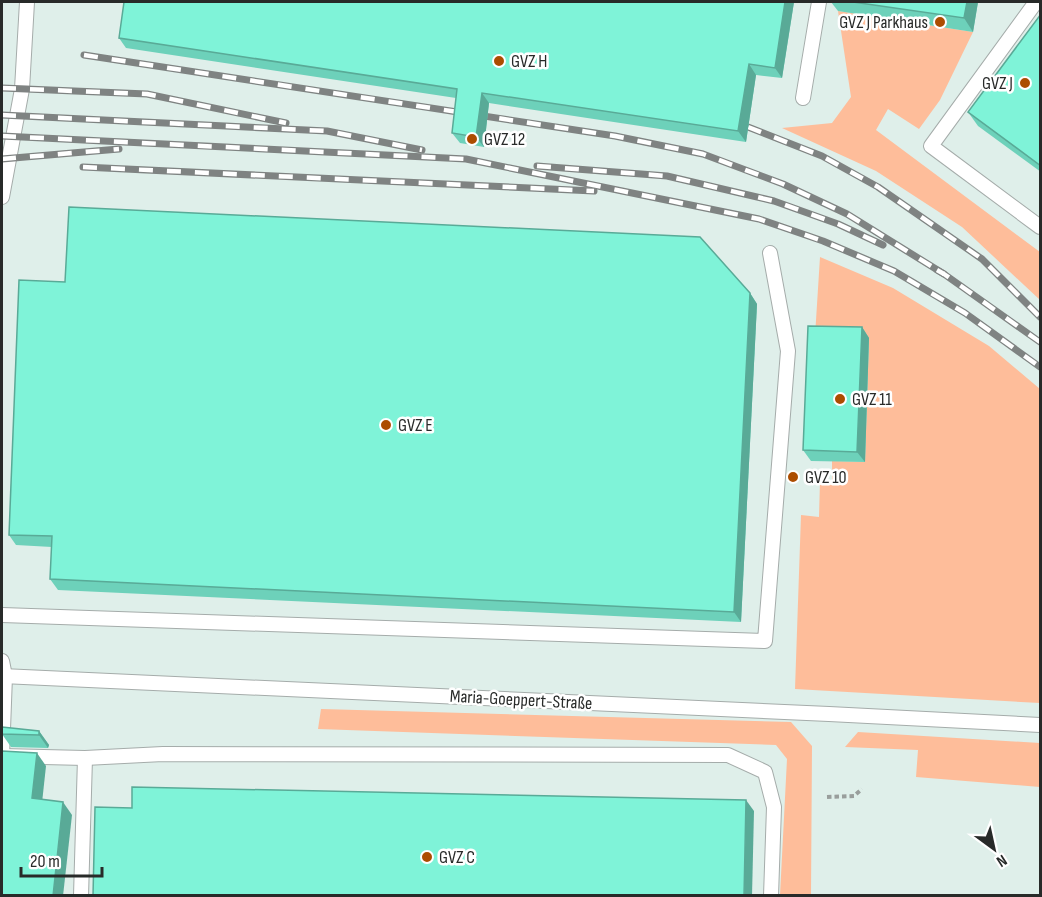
<svg xmlns="http://www.w3.org/2000/svg" width="1042" height="897" viewBox="0 0 1042 897" font-family="'Sofia Sans Condensed',sans-serif">
<style>
.built{fill:#dfefea}
.green{fill:#febd9a}
.lines{fill:none;stroke-linecap:round;stroke-linejoin:round}
.lane-casing{stroke:#a5acaa;stroke-width:16}
.path{stroke:#999e9c;stroke-width:4;stroke-dasharray:4.5 3;stroke-linecap:butt}
.lane{stroke:#fff;stroke-width:14}
.rail-casing{stroke:#7f8382;stroke-width:7}
.rail{stroke:#fff;stroke-width:4.5;stroke-dasharray:14;stroke-linecap:butt}
.wall{fill:#6dd1ba}
.shaded-wall{fill:#59aa97}
.building{fill:#7ff3d8;stroke:#59aa97;stroke-width:1.5}
.poi-dot{fill:#ac4d00;stroke:#fff;stroke-width:2}
.labels{text-anchor:middle;dominant-baseline:central;stroke-width:5;stroke-linejoin:round;paint-order:stroke}
.poi-label{font-size:18px;fill:#282a29;stroke:#fff;text-anchor:start}
.street-label{font-size:18px;fill:#282a29;stroke:#fff}
</style>
<rect width="100%" height="100%" fill="#f1f8f6"/>
<!-- built -->
<rect class="built" x="2" y="2" width="1038" height="893"/>
<!-- green -->
<g class="green">
<polygon points="838,11 973,32 940,100 919,129 888,109 876,130 1040,252 1040,300 962,227 876,171 782,128 832,123 851,97"/>
<polygon points="820,257 893,288 989,346 1040,389 1040,703 795,689 801,515 819,517 820,481 832,482 832,461 865,462 869,338 815,336"/>
<polygon points="321,709 791,722 812,746 811,895 780,895 787,759 776,745 318,729"/>
<polygon points="858,732 1040,743 1040,787 916,777 918,750 845,747"/>
</g>
<g class="lines">
<defs>
<g id="lane">
<polyline points="1036,2 931,146 1040,227"/>
<polyline points="803,98 819,2"/>
<polyline points="2,197 22,89 27,2"/>
<polyline points="2,615 765,641 788,351 770,253"/>
<polyline points="2,661 5,676 2,756"/>
<polyline points="2,676 829,714 1040,725"/>
<polyline points="2,756 85,758 163,754 728,755 765,772 774,807 771,896"/>
<polyline points="81,896 85,758"/>
</g>
</defs>
<!-- lane casing -->
<use href="#lane" class="lane-casing"/>
<!-- path -->
<polyline class="path" points="827,797 854,796 862,789"/>
<!-- lane -->
<use href="#lane" class="lane"/>
<defs>
<g id="rail">
<polyline points="84,55 615,136 703,154 783,184 847,214 944,274"/>
<polyline points="2,88 147,94 286,123"/>
<polyline points="2,115 327,131 422,150"/>
<polyline points="748,127 822,156 878,187 982,259 1040,317"/>
<polyline points="2,136 466,159 759,219 823,241 894,271 965,313 1040,367"/>
<polyline points="2,159 119,149"/>
<polyline points="537,166 667,176 774,201 838,224 883,245"/>
<polyline points="83,167 594,191"/>
<polyline points="937,270 944,274 1040,342"/>
</g>
</defs>
<!-- rail casing -->
<use href="#rail" class="rail-casing"/>
<!-- rail -->
<use href="#rail" class="rail"/>
</g>
<!-- wall -->
<g class="wall">
<polygon points="794,2 782,78 756,75 746,142 489,103 484,147 460,143 452,133 456,98 126,48 119,38"/>
<polygon points="831,2 978,2 973,32 838,11"/>
<polygon points="1041,14 1041,172 978,126 968,112"/>
<polygon points="65,282 750,293 757,304 741,622 58,590 50,579 52,547 16,545 9,535"/>
<polygon points="862,327 869,338 865,462 811,461 803,450"/>
<polygon points="39,731 49,745 48,748 11,747 2,734"/>
</g>
<!-- shaded-wall -->
<g class="shaded-wall">
<polygon points="785,2 794,2 782,78 775,68"/>
<polygon points="967,2 978,2 973,32 964,18"/>
<polygon points="749,64 756,75 746,142 738,131"/>
<polygon points="482,93 489,103 484,147 476,137"/>
<polygon points="750,293 757,304 741,622 734,612"/>
<polygon points="862,327 869,338 865,462 857,452"/>
<polygon points="39,731 49,745 48,748 39,735"/>
<polygon points="37,753 46,766 41,812 32,798"/>
<polygon points="746,800 754,811 752,896 744,896"/>
<polygon points="63,802 72,815 63,896 53,896"/>
</g>
<!-- building -->
<g class="building">
<polygon points="124,2 785,2 775,68 749,64 738,131 482,93 476,137 452,133 457,89 119,38"/>
<polygon points="853,2 967,2 964,18"/>
<polygon points="1041,14 1041,166 968,112"/>
<polygon points="69,207 700,237 750,293 734,612 50,579 52,536 9,535 19,280 65,282"/>
<polygon points="808,326 862,327 857,452 803,450"/>
<polygon points="2,727 39,731 39,735 2,734"/>
<polygon points="2,751 37,753 32,798 63,802 53,896 2,896"/>
<polygon points="132,787 746,800 744,896 93,896 95,807 132,808"/>
</g>
<!-- markers -->
<g class="poi-dot">
<circle cx="940" cy="22" r="6"/>
<circle cx="499" cy="61" r="6"/>
<circle cx="1025" cy="83" r="6"/>
<circle cx="472" cy="139" r="6"/>
<circle cx="840" cy="399" r="6"/>
<circle cx="386" cy="425" r="6"/>
<circle cx="793" cy="477" r="6"/>
<circle cx="427" cy="857" r="6"/>
</g>
<g class="labels">
<!-- poi labels -->
<g class="poi-label">
<text x="928" y="22" text-anchor="end">GVZ J Parkhaus</text>
<text x="511" y="61">GVZ H</text>
<text x="1013" y="83" text-anchor="end">GVZ J</text>
<text x="484" y="139">GVZ 12</text>
<text x="852" y="399">GVZ 11</text>
<text x="398" y="425">GVZ E</text>
<text x="805" y="477">GVZ 10</text>
<text x="439" y="857">GVZ C</text>
</g>
<!-- street labels -->
<g class="street-label">
<text transform="translate(521 700) rotate(3)">Maria-Goeppert-Straße</text>
</g>
</g>
<!-- border -->
<rect width="1042" height="897" fill="none" stroke="#282a29" stroke-width="6"/>
<!-- north arrow -->
<g transform="translate(994 849) rotate(147)" stroke="#ffffff" stroke-width="4.5" paint-order="stroke">
<path d="M0-4.5L10 22L0 15L-10 22Z" fill="#282a29"/>
<text y="-9" font-size="16" font-weight="bold" text-anchor="middle" fill="#282a29">N</text>
</g>
<!-- scale -->
<path d="M21 867v9h81v-9" fill="none" stroke="#282a29" stroke-width="3"/>
<text x="30" y="867" font-size="18" fill="#282a29" stroke="#ffffff" stroke-width="4.5" paint-order="stroke">20 m</text>
</svg>
